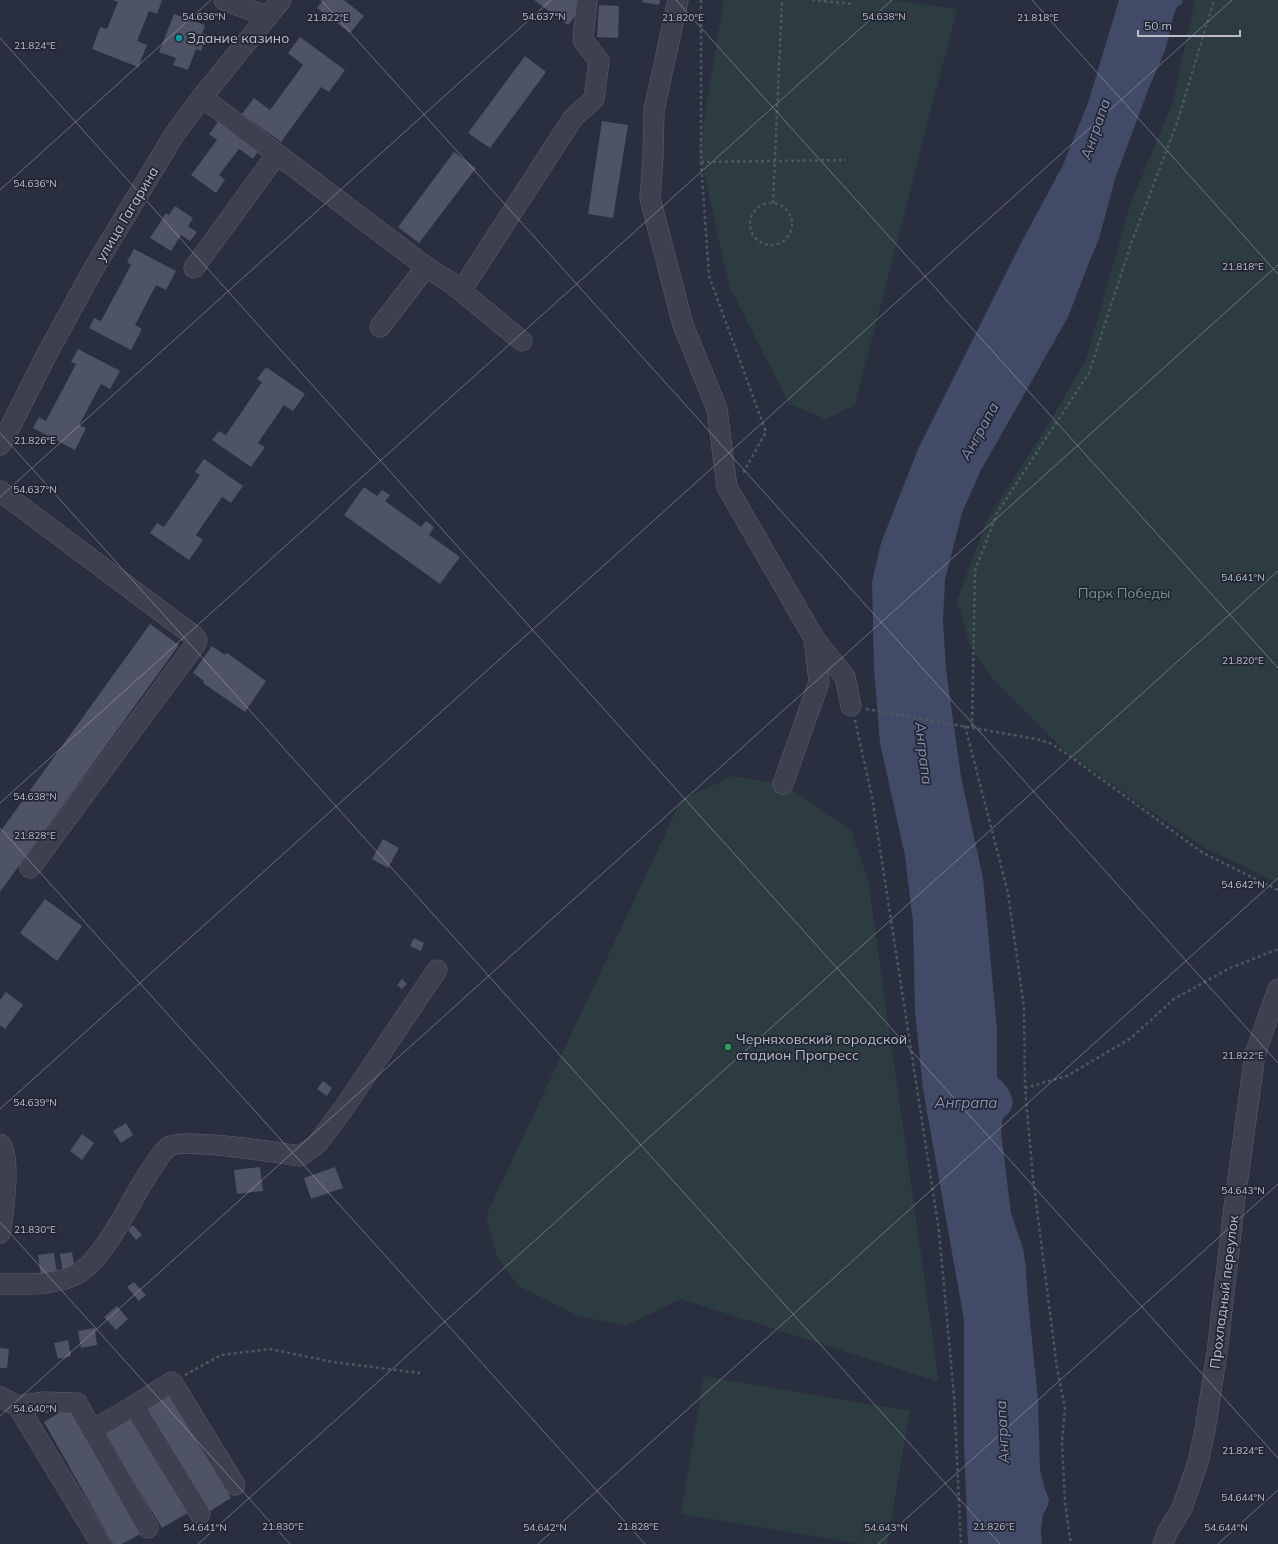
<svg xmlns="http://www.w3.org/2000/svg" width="1278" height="1544" viewBox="0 0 1278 1544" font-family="Mulish,sans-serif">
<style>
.green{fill:#2c3c41}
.water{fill:#414a66}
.building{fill:#4e5365}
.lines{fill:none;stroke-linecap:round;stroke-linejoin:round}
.minor-casing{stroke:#5b5f6c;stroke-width:21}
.path{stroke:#4b595f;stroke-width:2.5;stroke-dasharray:3 3;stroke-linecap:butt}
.minor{stroke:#3d414f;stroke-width:20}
.ticks{fill:none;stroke:#babdc9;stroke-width:1;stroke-opacity:0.45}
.culture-dot{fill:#0f9aa8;stroke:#222634;stroke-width:1.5}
.leisure-dot{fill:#2e9e5b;stroke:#222634;stroke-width:1.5}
.labels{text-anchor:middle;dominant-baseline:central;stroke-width:3.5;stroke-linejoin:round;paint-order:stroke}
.poi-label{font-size:14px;fill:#babdc9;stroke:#222634;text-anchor:start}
.street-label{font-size:14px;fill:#babdc9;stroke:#222634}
.park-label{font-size:14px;fill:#749782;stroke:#222634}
.water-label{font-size:15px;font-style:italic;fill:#858fad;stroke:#222634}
.ticks-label{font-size:10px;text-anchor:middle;fill:#babdc9;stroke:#222634;stroke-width:3.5;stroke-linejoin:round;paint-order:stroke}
</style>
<rect width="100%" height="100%" fill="#292f3f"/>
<!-- green -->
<g class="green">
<polygon points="724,0 894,0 957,9 855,405 826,419 789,404 729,286 699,150"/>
<polygon points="1195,0 1278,0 1278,883 1205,848 1136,801 1064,750 991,677 969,643 957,600 987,520 1051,420 1087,357 1130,205 1172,104"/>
<polygon points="733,776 783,784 851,830 868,879 939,1382 681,1299 626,1326 578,1316 518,1286 497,1256 486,1216 681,800"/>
<polygon points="704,1376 910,1411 887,1544 862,1544 681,1514"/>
</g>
<!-- water -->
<path class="water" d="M1119,0H1183L1182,4L1177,7L1174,14L1165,51L1150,85L1115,179L1099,239L1090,260L1068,317L981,470L962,513L945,580L943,621L946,669L961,777L983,878L997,1029V1077C1011,1089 1021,1105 1003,1118L1001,1132L1011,1213L1023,1248L1026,1268L1027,1290L1038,1400L1040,1470L1045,1489L1049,1499L1048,1505L1043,1515L1041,1529L1042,1544H968L964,1446V1320L923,1089L915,1012L913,922L905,856L880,743L874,670L872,582L881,543L918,449L1022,241L1063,165L1088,103Z"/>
<!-- building -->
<g class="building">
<polygon points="113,0 162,0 157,14 149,11 137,41 147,45 138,67 92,49 100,27 107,29 118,2"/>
<polygon points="323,0 344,0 364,16 350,33 317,8"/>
<polygon points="534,0 577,0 584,5 568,25"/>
<polygon points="642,0 660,0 659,5 642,2"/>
<polygon points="599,5 619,6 618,38 597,37"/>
<polygon points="174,14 205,25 202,33 207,35 201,51 196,49 188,70 173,65 176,58 159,52"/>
<polygon points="300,37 345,70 329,92 321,87 281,142 242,114 254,98 270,110 303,65 288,53"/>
<polygon points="525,56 546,72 490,148 468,133"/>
<polygon points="602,121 628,125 613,218 588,214"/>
<polygon points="218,122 258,151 253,159 239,149 219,175 225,180 216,193 191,175 217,140 209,134"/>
<polygon points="454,152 476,168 419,243 398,227"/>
<polygon points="175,206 193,218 188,226 197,232 190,241 181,235 171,251 150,238 166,213 169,215"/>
<polygon points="134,249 176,271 166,290 156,285 135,325 142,329 131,350 89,328 94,318 101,321 131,265 127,262"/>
<polygon points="78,349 120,371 110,389 101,384 79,425 86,428 75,450 33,428 39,417 46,421 76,364 71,362"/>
<polygon points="266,367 305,394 293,411 284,405 258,443 265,447 251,467 212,440 219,431 226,435 262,382 257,379"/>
<polygon points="204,459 243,486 231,503 222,497 196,535 203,540 189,560 150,533 157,523 164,527 200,475 195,472"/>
<polygon points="364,487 377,496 382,490 390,495 385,501 421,527 426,521 434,527 429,535 460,557 440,584 344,515"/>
<polygon points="150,624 179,645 0,892 0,832"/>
<polygon points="212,646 225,655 227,653 266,681 245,712 203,683 204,681 193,673"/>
<polygon points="383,839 399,848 388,868 372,859"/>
<polygon points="45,899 82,926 57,961 20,933"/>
<polygon points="414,938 424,943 421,951 410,946"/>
<polygon points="402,979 407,984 402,989 397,985"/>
<polygon points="6,992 23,1005 5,1029 0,1025 0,1000"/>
<polygon points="323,1081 332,1088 327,1096 317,1089"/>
<polygon points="126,1123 133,1135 121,1143 113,1131"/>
<polygon points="82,1134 94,1143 82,1160 70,1151"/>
<polygon points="260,1167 263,1191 237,1194 234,1170"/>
<polygon points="335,1167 343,1188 311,1199 304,1178"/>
<polygon points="133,1225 142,1235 136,1240 128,1230"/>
<polygon points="72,1252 75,1270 63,1272 60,1254"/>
<polygon points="54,1253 57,1274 41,1276 38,1255"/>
<polygon points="134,1282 146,1295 139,1301 127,1287"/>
<polygon points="117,1306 128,1319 116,1330 104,1317"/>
<polygon points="95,1328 97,1345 81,1348 78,1331"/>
<polygon points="68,1340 71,1356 58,1359 54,1343"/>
<polygon points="0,1348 9,1349 7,1368 0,1368"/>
<polygon points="169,1393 231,1498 207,1513 145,1408"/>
<polygon points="70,1406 142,1533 122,1544 113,1544 44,1422"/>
<polygon points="133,1416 191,1511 162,1528 104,1433"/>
</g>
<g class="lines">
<defs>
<g id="minor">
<polyline points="224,0 268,17"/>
<polyline points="678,0 654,110 653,158 650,198 683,325 717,409 727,487 814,638 845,677 851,706"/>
<polyline points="202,97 426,267 380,327"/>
<polyline points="426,267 450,282 522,341"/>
<polyline points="194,268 277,154"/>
<polyline points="461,291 573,118 594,99 599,61 583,40 587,0"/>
<polyline points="0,445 5,437 47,354 94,268 174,135 202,97 281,0"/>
<polyline points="0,491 194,636 197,640 195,645 30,868"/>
<polyline points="783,784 819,682 814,638"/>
<path d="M0,1144C12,1155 3,1217 0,1233"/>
<path d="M0,1284C24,1284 52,1286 75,1275C100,1264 126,1211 140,1187C145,1179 162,1151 168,1147C183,1137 278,1153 300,1156L317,1144L344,1108L437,970"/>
<polyline points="0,1397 18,1406 101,1544"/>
<polyline points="18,1406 44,1402 77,1403 148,1528"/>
<polyline points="134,1406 172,1382 235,1485"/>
<polyline points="92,1430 134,1406 200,1514"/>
<polyline points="1163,1544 1167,1533 1182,1508 1198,1462 1205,1430 1217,1353 1234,1207 1255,1054 1278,989"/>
</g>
</defs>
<!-- minor casing -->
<use href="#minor" class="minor-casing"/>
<!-- path -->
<g class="path">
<polyline points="701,0 701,162 709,276 766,432 743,473"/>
<polyline points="812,0 853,4"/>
<polyline points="701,162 846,160"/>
<polyline points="773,203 782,0"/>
<circle cx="771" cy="224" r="21"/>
<polyline points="866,709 1036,739 1050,743 1071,757 1203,853 1278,890"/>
<polyline points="855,720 872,797 939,1231 954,1396 961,1544"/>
<polyline points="965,726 1008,893 1024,1007 1025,1088 1033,1178 1057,1368 1065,1408 1062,1442 1065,1502 1071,1544"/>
<polyline points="972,727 975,571 997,513 1089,373 1131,244 1177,123 1214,0"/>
<polyline points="1025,1088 1067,1076 1131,1038 1174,999 1228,969 1278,949"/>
<polyline points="185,1375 221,1355 270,1349 333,1362 420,1373"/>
</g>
<!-- minor -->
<use href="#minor" class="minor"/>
</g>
<!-- ticks -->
<path class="ticks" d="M321,0L1278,1063M676,0L1278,668M1032,0L1278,274M0,38L1278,1458M0,190L211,0M0,433L1000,1544M0,497L551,0M0,803L892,0M0,828L645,1544M0,1109L1232,0M0,1222L290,1544M0,1416L1278,265M198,1544L1278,571M538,1544L1278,878M878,1544L1278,1184M1218,1544L1278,1490"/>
<!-- markers -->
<circle class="culture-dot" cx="179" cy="38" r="4"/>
<circle class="leisure-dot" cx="728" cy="1047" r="4"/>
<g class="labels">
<!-- poi labels -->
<g class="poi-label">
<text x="187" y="38">Здание казино</text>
<text x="736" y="1039">Черняховский городской<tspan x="736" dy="16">стадион Прогресс</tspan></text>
</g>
<!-- street labels -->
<g class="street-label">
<text transform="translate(127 214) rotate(-59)">улица Гагарина</text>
<text transform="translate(1224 1292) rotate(-83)">Прохладный переулок</text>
</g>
<!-- park labels -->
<g class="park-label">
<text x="1124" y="593">Парк Победы</text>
</g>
<!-- water labels -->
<g class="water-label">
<text transform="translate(1095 129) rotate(-71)">Анграпа</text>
<text transform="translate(979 431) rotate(-61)">Анграпа</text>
<text transform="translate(924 753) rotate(83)">Анграпа</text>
<text x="966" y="1102">Анграпа</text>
<text transform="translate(1002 1432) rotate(-93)">Анграпа</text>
</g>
</g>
<g class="ticks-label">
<text x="204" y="20">54.636°N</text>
<text x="544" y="20">54.637°N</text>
<text x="884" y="20">54.638°N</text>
<text x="328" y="21">21.822°E</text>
<text x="683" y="21">21.820°E</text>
<text x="1038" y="21">21.818°E</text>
<text x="35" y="49">21.824°E</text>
<text x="35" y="187">54.636°N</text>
<text x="1243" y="270">21.818°E</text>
<text x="35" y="444">21.826°E</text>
<text x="35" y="493">54.637°N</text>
<text x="1243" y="581">54.641°N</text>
<text x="1243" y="664">21.820°E</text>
<text x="35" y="800">54.638°N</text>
<text x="35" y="839">21.828°E</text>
<text x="1243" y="888">54.642°N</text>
<text x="1243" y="1059">21.822°E</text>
<text x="35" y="1106">54.639°N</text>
<text x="1243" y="1194">54.643°N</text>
<text x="35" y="1233">21.830°E</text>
<text x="35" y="1412">54.640°N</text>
<text x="1243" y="1454">21.824°E</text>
<text x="1243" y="1501">54.644°N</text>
<text x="283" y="1530">21.830°E</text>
<text x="638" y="1530">21.828°E</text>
<text x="994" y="1530">21.826°E</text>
<text x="205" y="1531">54.641°N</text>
<text x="545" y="1531">54.642°N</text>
<text x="886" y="1531">54.643°N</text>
<text x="1226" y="1531">54.644°N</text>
</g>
<!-- scale -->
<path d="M1138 30v6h102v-6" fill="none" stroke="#babdc9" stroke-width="2"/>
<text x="1144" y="30" font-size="12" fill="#babdc9" stroke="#222634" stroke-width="3" paint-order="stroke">50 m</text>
</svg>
